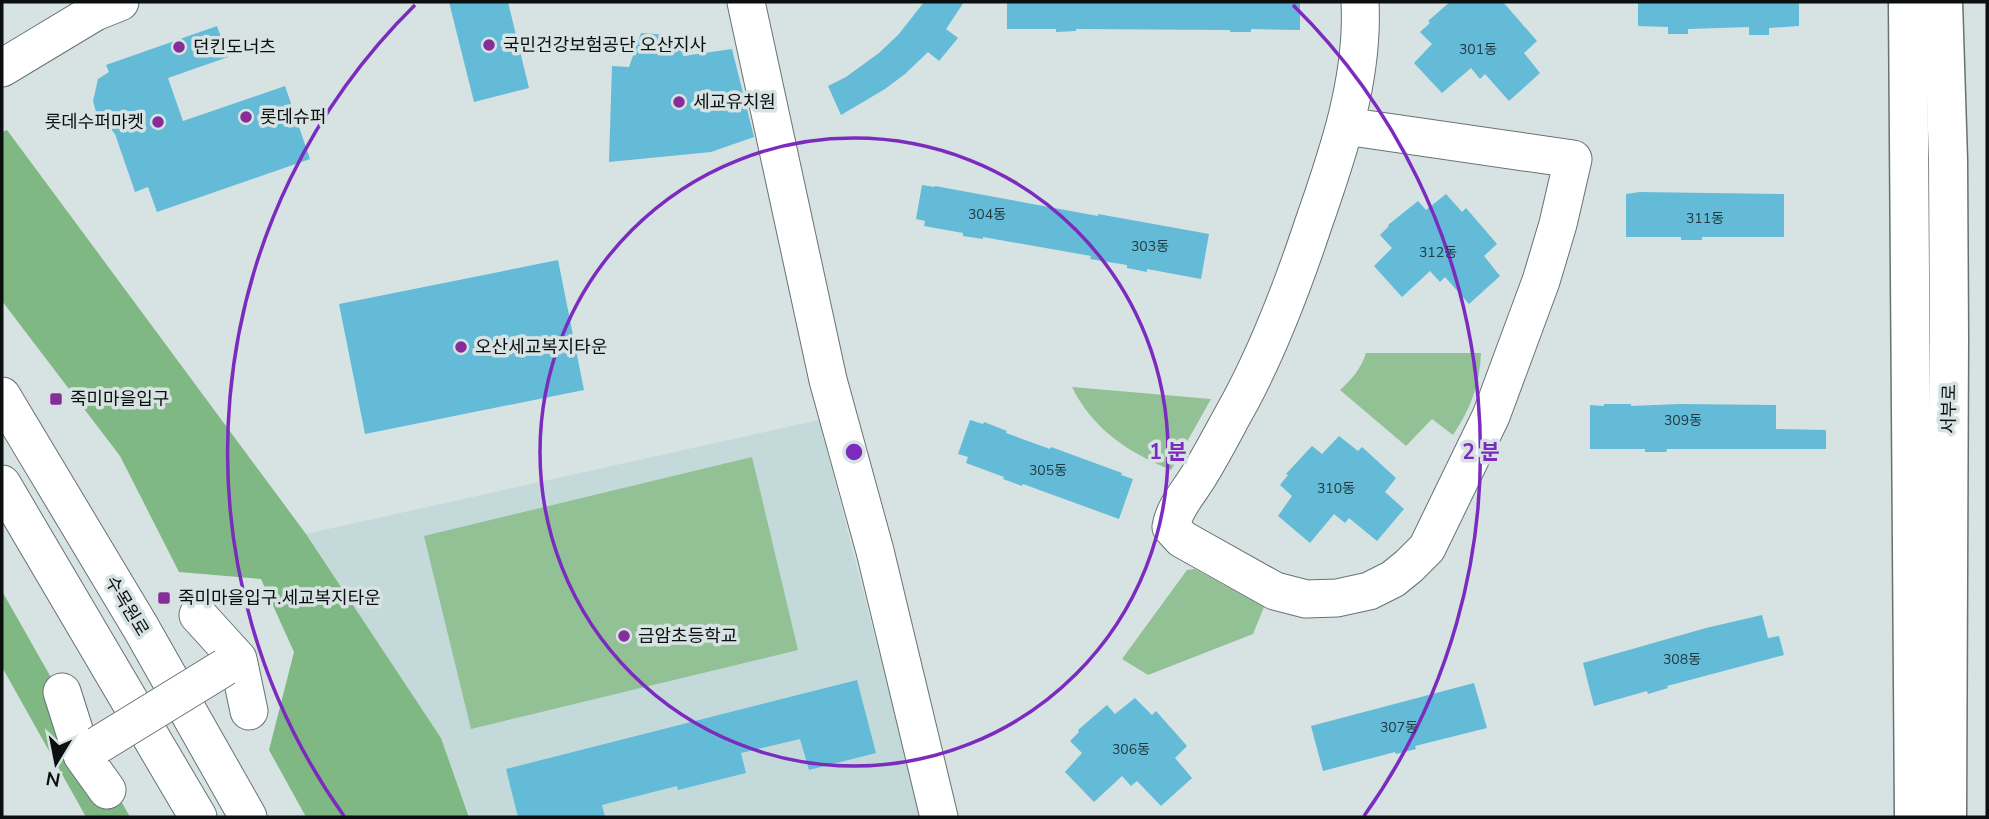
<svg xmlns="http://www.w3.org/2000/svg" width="1989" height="819" viewBox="0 0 1989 819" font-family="'Nunito Sans','Noto Sans KR',sans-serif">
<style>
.built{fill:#c4d9d9}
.green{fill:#92c195}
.forest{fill:#80b884}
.building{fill:#63bbd7}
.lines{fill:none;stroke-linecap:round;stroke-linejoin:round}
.minor-casing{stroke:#697272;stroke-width:39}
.major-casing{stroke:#697272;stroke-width:41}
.minor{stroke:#fff;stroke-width:37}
.major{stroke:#fff;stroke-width:38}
.minor-bridge-casing{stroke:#697272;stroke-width:39;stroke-linecap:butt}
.minor-bridge{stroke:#fff;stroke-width:37}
.ring{fill:none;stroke:#7b2cbf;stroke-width:3.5}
.poi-dot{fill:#872d99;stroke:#d7e2e2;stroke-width:2.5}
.labels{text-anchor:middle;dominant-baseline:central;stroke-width:7;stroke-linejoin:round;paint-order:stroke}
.number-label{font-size:14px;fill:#223a41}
.poi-label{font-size:18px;fill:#0c0f0f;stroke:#d7e2e2;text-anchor:start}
.street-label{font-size:18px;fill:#0c0f0f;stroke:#d7e2e2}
.centre{fill:#7b2cbf;stroke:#d7e2e2;stroke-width:3.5}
.ring-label{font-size:21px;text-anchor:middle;font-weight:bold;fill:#7b2cbf;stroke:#d7e2e2;stroke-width:7;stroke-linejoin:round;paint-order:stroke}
</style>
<rect width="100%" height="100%" fill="#d7e2e2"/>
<!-- built -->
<polygon class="built" points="819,420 921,817 470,817 441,738 306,534"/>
<!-- green -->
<g class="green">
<path d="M1366,353H1481C1480,384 1470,410 1453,435L1432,419L1406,446L1340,390C1352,379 1361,369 1366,353Z"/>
<path d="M1072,387L1211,399L1171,470C1127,452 1093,429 1072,387Z"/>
<polygon points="752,457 798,650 471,729 424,536"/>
<polygon points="1195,569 1264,607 1253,634 1148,675 1122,659 1187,570"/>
</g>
<!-- forest -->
<g class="forest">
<polygon points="7,130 306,534 441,738 469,817 306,817 269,750 294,652 261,579 179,572 120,456 2,301 2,132"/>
<polygon points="2,591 130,817 86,817 2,667"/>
</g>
<!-- building -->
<g class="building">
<polygon points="449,2 508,2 529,88 474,102"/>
<polygon points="924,2 964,2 946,29 958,38 939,61 928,52 905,74 885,89 841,115 828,86 846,77 879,53 899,34"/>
<polygon points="1007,2 1300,2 1300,30 1251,29 1251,32 1230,32 1230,30 1076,29 1076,31 1056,32 1056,29 1007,29"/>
<polygon points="1450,2 1503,2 1537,41 1524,53 1540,73 1509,101 1485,74 1480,79 1471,68 1442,93 1414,63 1432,44 1420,32 1430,23 1428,21"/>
<polygon points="1638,2 1799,2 1799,26 1769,28 1769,35 1749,35 1749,27 1688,29 1688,34 1668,34 1668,27 1638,26"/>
<polygon points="217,26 228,57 168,78 183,121 285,86 310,159 157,212 148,187 135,192 115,134 96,112 93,101 98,79 109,72 106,65"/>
<polygon points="641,33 682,36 683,56 732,49 754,137 711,152 609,162 612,66 629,67"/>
<polygon points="922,185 934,187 935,186 1098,216 1098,214 1209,234 1201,279 1147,269 1147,272 1127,268 1127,265 1090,259 1091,256 983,237 983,239 963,236 963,233 924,226 925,221 916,219"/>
<polygon points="1640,192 1784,194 1784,237 1702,237 1702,240 1681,240 1681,237 1626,237 1626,194"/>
<polygon points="1446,194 1462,212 1466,208 1497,244 1484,256 1500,276 1469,304 1445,277 1440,282 1430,271 1402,297 1374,266 1392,248 1380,235 1389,226 1388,225 1418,201 1426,210"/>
<polygon points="558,260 584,390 365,434 339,304"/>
<polygon points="1604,404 1631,404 1631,406 1680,404 1776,405 1776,429 1826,430 1826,449 1667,449 1666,452 1645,452 1645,449 1590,449 1590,405 1604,406"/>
<polygon points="970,420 983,424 984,422 1007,431 1006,433 1050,449 1051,447 1122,473 1121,475 1133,479 1119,519 1023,484 1022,486 1003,479 1004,477 966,463 968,457 958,454"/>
<polygon points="1339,436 1358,451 1362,447 1396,478 1385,492 1404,509 1377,541 1349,518 1345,523 1334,514 1310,543 1278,516 1292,496 1280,485 1288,475 1286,474 1312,446 1322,454"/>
<polygon points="1762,615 1768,638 1779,636 1784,655 1667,686 1668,688 1648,694 1647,691 1594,706 1583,663 1706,628"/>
<polygon points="857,680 876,753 809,770 800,739 741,753 746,773 678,790 677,786 602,805 605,817 518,817 506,769"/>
<polygon points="1474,683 1487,728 1415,746 1416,749 1396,754 1395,752 1323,771 1311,726"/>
<polygon points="1135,698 1152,715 1156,711 1187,746 1175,758 1192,778 1161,806 1137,781 1131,786 1122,776 1094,802 1065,772 1082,753 1070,741 1079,732 1078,730 1107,705 1115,714"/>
</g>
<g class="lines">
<defs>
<g id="minor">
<polyline points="746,2 828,380 875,551 939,817"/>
<polyline points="2,68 95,12 120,2"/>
<path d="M1345,126L1573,159L1558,224L1541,281L1491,416L1427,548L1409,566L1393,579L1369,591L1337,598L1306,599L1275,591L1182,539L1171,527C1174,507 1191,490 1201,472C1215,449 1227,425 1240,402C1270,346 1293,285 1313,225C1338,154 1364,78 1360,2"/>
<polyline points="2,396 141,628 248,817"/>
<polyline points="2,484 198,817"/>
<polyline points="198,615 238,659 249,711"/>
<polyline points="62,692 82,755 107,790"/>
</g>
<g id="major">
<polyline points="1908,2 1914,817"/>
<polyline points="1943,2 1948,160 1949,338 1947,817"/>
</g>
</defs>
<!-- minor casing -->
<use href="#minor" class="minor-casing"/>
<!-- major casing -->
<use href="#major" class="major-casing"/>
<!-- minor -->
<use href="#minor" class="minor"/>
<!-- major -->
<use href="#major" class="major"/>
<defs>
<polyline id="minor-bridge" points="98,745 225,667"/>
</defs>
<!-- minor-bridge casing -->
<use href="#minor-bridge" class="minor-bridge-casing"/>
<!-- minor-bridge -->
<use href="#minor-bridge" class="minor-bridge"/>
</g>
<!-- distance rings -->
<g class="ring">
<circle cx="854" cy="452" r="314"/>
<path d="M344 816A627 627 0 0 1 415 5M1293 5A627 627 0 0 1 1364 816"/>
</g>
<!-- markers -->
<g class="poi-dot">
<circle cx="489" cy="45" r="7"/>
<circle cx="179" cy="47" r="7"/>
<circle cx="679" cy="102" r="7"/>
<circle cx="246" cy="117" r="7"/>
<circle cx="158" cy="122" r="7"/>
<circle cx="461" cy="347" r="7"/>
<rect x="49" y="392" width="14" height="14" rx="3.5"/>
<rect x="157" y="591" width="14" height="14" rx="3.5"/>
<circle cx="624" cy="636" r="7"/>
</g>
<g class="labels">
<!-- number labels -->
<g class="number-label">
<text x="1478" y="49">301동</text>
<text x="987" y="214">304동</text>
<text x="1705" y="218">311동</text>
<text x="1150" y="246">303동</text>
<text x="1438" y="252">312동</text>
<text x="1683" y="420">309동</text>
<text x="1048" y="470">305동</text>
<text x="1336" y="488">310동</text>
<text x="1682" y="659">308동</text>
<text x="1399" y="727">307동</text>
<text x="1131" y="749">306동</text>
</g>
<!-- poi labels -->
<g class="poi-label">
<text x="503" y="45">국민건강보험공단 오산지사</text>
<text x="193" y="47">던킨도너츠</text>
<text x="693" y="102">세교유치원</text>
<text x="260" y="117">롯데슈퍼</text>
<text x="144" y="122" text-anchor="end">롯데수퍼마켓</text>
<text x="475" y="347">오산세교복지타운</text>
<text x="70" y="399">죽미마을입구</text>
<text x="178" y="598">죽미마을입구.세교복지타운</text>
<text x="638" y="636">금암초등학교</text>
</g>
<!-- street labels -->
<g class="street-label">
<text transform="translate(1949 409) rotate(-89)">서부로</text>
<text transform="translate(127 606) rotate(59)">수목원로</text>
</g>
</g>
<circle cx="854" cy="452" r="10" class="centre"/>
<g class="ring-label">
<text x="1168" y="459">1 분</text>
<text x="1481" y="459">2 분</text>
</g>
<!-- border -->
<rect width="1989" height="819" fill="none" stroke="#0c0f0f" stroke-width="7"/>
<!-- north arrow -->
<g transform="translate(56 763) rotate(190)" stroke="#d7e2e2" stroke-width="5" paint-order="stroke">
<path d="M0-5L12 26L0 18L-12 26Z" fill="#0c0f0f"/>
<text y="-10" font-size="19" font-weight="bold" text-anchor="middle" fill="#0c0f0f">N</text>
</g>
</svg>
